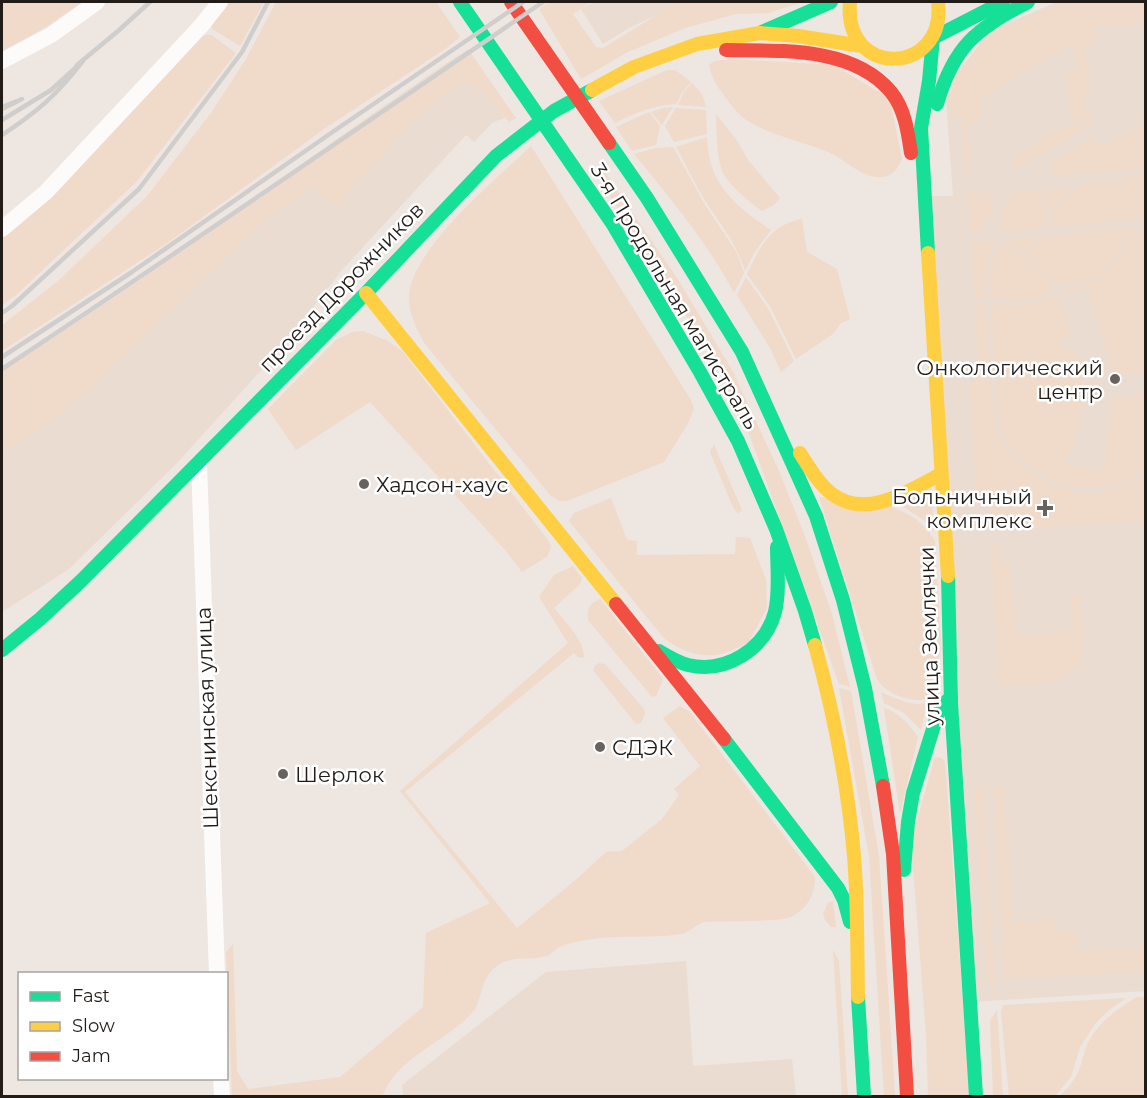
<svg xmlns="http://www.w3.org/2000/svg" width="1147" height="1098" viewBox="0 0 1147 1098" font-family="Montserrat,sans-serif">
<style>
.built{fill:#eadcd1}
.green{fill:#f0daca}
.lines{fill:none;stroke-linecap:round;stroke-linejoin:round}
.street{stroke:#fcfbfa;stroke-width:16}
.fast{stroke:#16e098;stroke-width:14}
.slow{stroke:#ffcf43;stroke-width:14}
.jam{stroke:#f24e42;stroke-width:14}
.rail{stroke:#d0cecd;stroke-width:4.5}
.poi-dot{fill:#68635e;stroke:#fff;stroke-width:2}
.labels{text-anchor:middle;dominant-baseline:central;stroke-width:5;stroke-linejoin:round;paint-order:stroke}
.street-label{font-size:21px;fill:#211c18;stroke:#fff}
.poi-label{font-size:21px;fill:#211c18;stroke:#fff;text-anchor:start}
</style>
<rect width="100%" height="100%" fill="#ede6e1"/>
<!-- built -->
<g class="built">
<polygon points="594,2 685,2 629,28 603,44 581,9"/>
<polygon points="1057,2 1145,2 1145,991 971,1002 924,196 953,196 946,99 989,31"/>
<polygon points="462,82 479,88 505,118 493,122 474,142 466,135 342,270 282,347 177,463 69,569 2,612 2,453 55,421 274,212 314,187 336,206 413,121"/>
<polygon points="686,961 693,1066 792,1059 796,1096 403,1096 402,1085 546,972"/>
</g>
<!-- green -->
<g class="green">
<polygon points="2,2 82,2 46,27 2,51"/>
<polygon points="226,2 264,2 240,46 212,29 212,22"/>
<polygon points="276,2 436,2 460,37 445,49 324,129 170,241 2,351 2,325 57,282 147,196 211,113 246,59"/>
<polygon points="550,2 591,2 573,14 596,47 603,48 678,2 803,2 768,13 736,14 685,28 628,52 581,79 539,9"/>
<polygon points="1066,2 1145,2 1145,24 1094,28 1095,44 1086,45 1088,92 1083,93 1084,107 1091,107 1092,126 1087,127 1081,122 1072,120 1066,74 1079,69 1076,50 1068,47 982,97 980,123 967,124 971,175 966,177 961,116 950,117 950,96 954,77 987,35"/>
<polygon points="204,35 211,35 236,53 137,181 16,295 2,305 2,234 122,122 173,68 197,37"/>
<path d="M468,49L516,118L509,122L479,88L462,82L413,121L336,206L314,187L274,212L55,421L2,453V370C163,271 310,153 468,49Z"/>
<path d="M731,59L834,65L890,99L902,159C898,169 891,178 879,177C859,176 846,160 830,153C803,141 772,136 748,121C737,114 730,104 723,94C716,84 711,77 709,65L714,61Z"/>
<path d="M667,70H675L691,82L683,91L676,104C654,105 635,113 615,123L599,101Z"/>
<polygon points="692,83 702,94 706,107 678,105 684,92"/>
<polygon points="673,107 662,125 651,112 663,108"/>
<polygon points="676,108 706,110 707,134 674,142 665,126"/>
<polygon points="649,112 660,126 656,145 632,151 616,127"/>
<path d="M716,114L736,139L748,160L780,198L774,205L762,211C751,203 727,184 722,171C716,153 717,132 716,114Z"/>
<polygon points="1072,123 1079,124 1086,129 1015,169 1010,160"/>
<polygon points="1145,123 1145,169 1060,175 1050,173 1053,164 1091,139 1102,147"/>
<path d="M707,137C708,184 735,206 771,230L754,253L745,271C735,241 725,231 708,205C696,187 687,166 676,147Z"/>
<path d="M531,146L691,400L694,409L687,425L664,462L567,501H560L551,496L425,344C417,330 408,312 409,296C412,248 497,179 531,146Z"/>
<path d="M673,147L705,205L737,253L744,273L734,293C708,243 670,198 634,154L656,148Z"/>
<polygon points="604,171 677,278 732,370 779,471 806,539 832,614 850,687 839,684 746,425 723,376 668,286 597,176"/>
<path d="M1125,177H1143L1144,219L1048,227C1055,215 1066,192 1081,187C1093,183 1110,185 1123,184Z"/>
<polygon points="1074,188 1065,194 1050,216 1049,209 1039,191"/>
<path d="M1036,190C1044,204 1053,215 1043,229L1001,231L1002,210L1009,201L1013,192Z"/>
<path d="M986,192L989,194C998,220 988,214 980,234L971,235L968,193Z"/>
<path d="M802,219L807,252L837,269L850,319L841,323L833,334L796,359L771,308L747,274C760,247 770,225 802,219Z"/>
<polygon points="1137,228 1123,242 1112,263 1099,278 1072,284 1058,283 1051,276 1031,267 1023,255 1040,238"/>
<path d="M1139,229L1146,230L1145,371L1113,374L1089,288L1066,295L1064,290C1075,287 1092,285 1101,278C1119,266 1119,245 1139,229Z"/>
<polygon points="1036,238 1021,253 1001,241"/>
<path d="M994,240C986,262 985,275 986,299H975L971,243Z"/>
<polygon points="999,243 1018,253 1030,269 1045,275 1056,284 1047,287 1049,295 1019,301 991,298 990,273"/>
<polygon points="746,277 769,310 794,361 781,372 770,348 737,295"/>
<path d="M1058,297L1071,336L1059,340L1063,351L1075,348L1085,383L1073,453H1068L1066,466L1103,471L1114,398L1145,396V470C1128,481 1105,490 1084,488C1051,485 1012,459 1000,428L991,304L1020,306Z"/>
<path d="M974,303L986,304L993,417C1001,455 1022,470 1057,485C1065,488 1075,493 1083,493C1106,494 1126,486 1145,476V521L990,531L988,499H977L969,384L980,375Z"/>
<polygon points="363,331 388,341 403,352 548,540 551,546 548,556 522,572 506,551 370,402 296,450 268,409 336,340 352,332"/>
<polygon points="714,445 742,510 738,514 733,507 712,457 710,451"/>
<polygon points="931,482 934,532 924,520 899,504"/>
<path d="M819,497C864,503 909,498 935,541L941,650L929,695L924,700C907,701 886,694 877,679Z"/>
<path d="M611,498L627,540L637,541V555L735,554L736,537L750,538L766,580L767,608L748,643C738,647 726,654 716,655C696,657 676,649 662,636L569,521L574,513Z"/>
<path d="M990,546H999L1000,561L1010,565L1016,636L1073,632L1070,596H1081C1082,611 1086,635 1083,649C1075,689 1033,684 1001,686Z"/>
<path d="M573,566L582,578L580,584L554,608C564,621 584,639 584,657L579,658L574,653L405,792L517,928L578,878L606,852L622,851L662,819L679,795L674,789L700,766L663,718L680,706L689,711L815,877C815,896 807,908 791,917C783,922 720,921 705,922C696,923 690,933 681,934C650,939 617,934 586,940C578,941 567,944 559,947C555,949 553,953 549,955C533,961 516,955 500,964C478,977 484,1001 471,1014C448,1038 415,1051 393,1077C388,1083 386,1090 382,1096H232L226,952L233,944L237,1071L248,1089L340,1077L423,1007L426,933L490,903L400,791L568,643L539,597L554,575Z"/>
<path d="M600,599L663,679L656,696L652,697L588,620C587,610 589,603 600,599Z"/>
<polygon points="599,663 605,664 644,709 645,714 641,723 636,724 593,670 595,666"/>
<polygon points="839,688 851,691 879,856 895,1096 884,1096 869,856"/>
<path d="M881,692C894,698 912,707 927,703L921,730L904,713L884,703Z"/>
<path d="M884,708C899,713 909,724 918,737L900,814Z"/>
<polygon points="935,757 942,758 945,762 970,1096 928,1096 926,1034 911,841"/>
<polygon points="983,786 995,986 988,983 987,978 975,792 977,788"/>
<polygon points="1004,787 1014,923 1054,919 1056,931 1078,931 1078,951 1145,949 1145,971 1137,973 1005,979 994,788"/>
<polygon points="833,901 836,927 831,927 825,920 823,914 828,903"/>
<polygon points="833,950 839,961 848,1096 842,1096"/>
<path d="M1137,997H1145V1096H1060C1067,1088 1075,1081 1079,1070C1083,1061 1084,1051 1088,1043C1099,1022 1117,1009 1137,997Z"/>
<polygon points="1126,998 1108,1011 1095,1024 1080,1047 1071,1077 1055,1096 1009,1096 1001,1012 1003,1005"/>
<polygon points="997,1010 1003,1096 993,1096 990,1021"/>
</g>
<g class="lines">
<!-- street -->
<g class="street">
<polyline points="2,61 51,35 97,2"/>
<polyline points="2,229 46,192 201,26 220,2"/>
<polyline points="199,463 217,974"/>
<polyline points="221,1078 222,1096"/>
</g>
<!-- fast -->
<g class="fast">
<polyline points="460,2 612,223 700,372 738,441 776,529 805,611 815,645"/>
<polyline points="762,32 831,2"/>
<path d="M937,104C954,46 975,30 1028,2"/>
<polyline points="609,143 647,198 742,352 816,516 843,600 865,688 883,786"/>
<polyline points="928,253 921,128 929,81 933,38 1003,2"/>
<polyline points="948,576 951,703 976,1096"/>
<polyline points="2,650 40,619 81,581 366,293 496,156 554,111 592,90"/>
<path d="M659,651C669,657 677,662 688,665C726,674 765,649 775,612C780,591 777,568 777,547"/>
<polyline points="724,739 838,888 844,900 850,922"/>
<polyline points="904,870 908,822 913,793 937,716 942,706 951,697"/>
<polyline points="858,997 864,1096"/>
</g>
<!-- slow -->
<g class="slow">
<path d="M850,2C843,80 947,75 938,2"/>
<polyline points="592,90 634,67 697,44 760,33 798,36 862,46"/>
<polyline points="928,253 948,576"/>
<polyline points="366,293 616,604"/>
<path d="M800,453C809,467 818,483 832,494C866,520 909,491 941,474"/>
<path d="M815,645C834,714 848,785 854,856C858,902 857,950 858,997"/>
</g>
<!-- jam -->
<g class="jam">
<polyline points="511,2 609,143"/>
<path d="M726,50C780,51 853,46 891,92C905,109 908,133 911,153"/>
<polyline points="616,604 724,739"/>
<polyline points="883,786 893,854 907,1096"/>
</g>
<!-- rail -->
<g class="rail">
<polyline points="77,65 118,31 150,2"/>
<polyline points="2,107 22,99 2,109"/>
<path d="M2,120L51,90L83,61C57,95 37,112 2,135"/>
<polyline points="2,313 12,306 139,189 242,52 268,2"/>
<polyline points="2,357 132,272 334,131 523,2"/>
<path d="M2,369C184,249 363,124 543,2"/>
</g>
</g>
<!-- markers -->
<g class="poi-dot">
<circle cx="1115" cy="379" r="6"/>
<circle cx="364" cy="484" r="6"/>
<path d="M1042 499h6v6h6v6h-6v6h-6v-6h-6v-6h6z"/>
<circle cx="600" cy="747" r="6"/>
<circle cx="283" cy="774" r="6"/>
</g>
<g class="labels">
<!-- street labels -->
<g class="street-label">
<text transform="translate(341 287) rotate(-46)">проезд Дорожников</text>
<text transform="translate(675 296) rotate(59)">3-я Продольная магистраль</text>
<text transform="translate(929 636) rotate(-92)">улица Землячки</text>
<text transform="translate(207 718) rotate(-92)">Шекснинская улица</text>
</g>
<!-- poi labels -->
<g class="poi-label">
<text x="1103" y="367" text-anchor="end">Онкологический<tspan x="1103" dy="24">центр</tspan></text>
<text x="376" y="484">Хадсон-хаус</text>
<text x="1032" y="496" text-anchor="end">Больничный<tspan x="1032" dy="24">комплекс</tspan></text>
<text x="612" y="747">СДЭК</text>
<text x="295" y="774">Шерлок</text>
</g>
</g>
<!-- border -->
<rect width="1147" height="1098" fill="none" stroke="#211c18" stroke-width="6"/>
<!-- legend -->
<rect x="18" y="972" width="210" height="108" fill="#ffffff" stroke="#a6a4a3" stroke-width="1.5"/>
<rect x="30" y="992" width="30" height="9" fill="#16e098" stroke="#a6a4a3" stroke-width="1.5"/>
<text x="72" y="1002" font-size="18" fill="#211c18">Fast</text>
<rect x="30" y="1022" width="30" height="9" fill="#ffcf43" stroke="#a6a4a3" stroke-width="1.5"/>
<text x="72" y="1032" font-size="18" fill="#211c18">Slow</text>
<rect x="30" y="1052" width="30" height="9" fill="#f24e42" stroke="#a6a4a3" stroke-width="1.5"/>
<text x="72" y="1062" font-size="18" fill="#211c18">Jam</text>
</svg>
